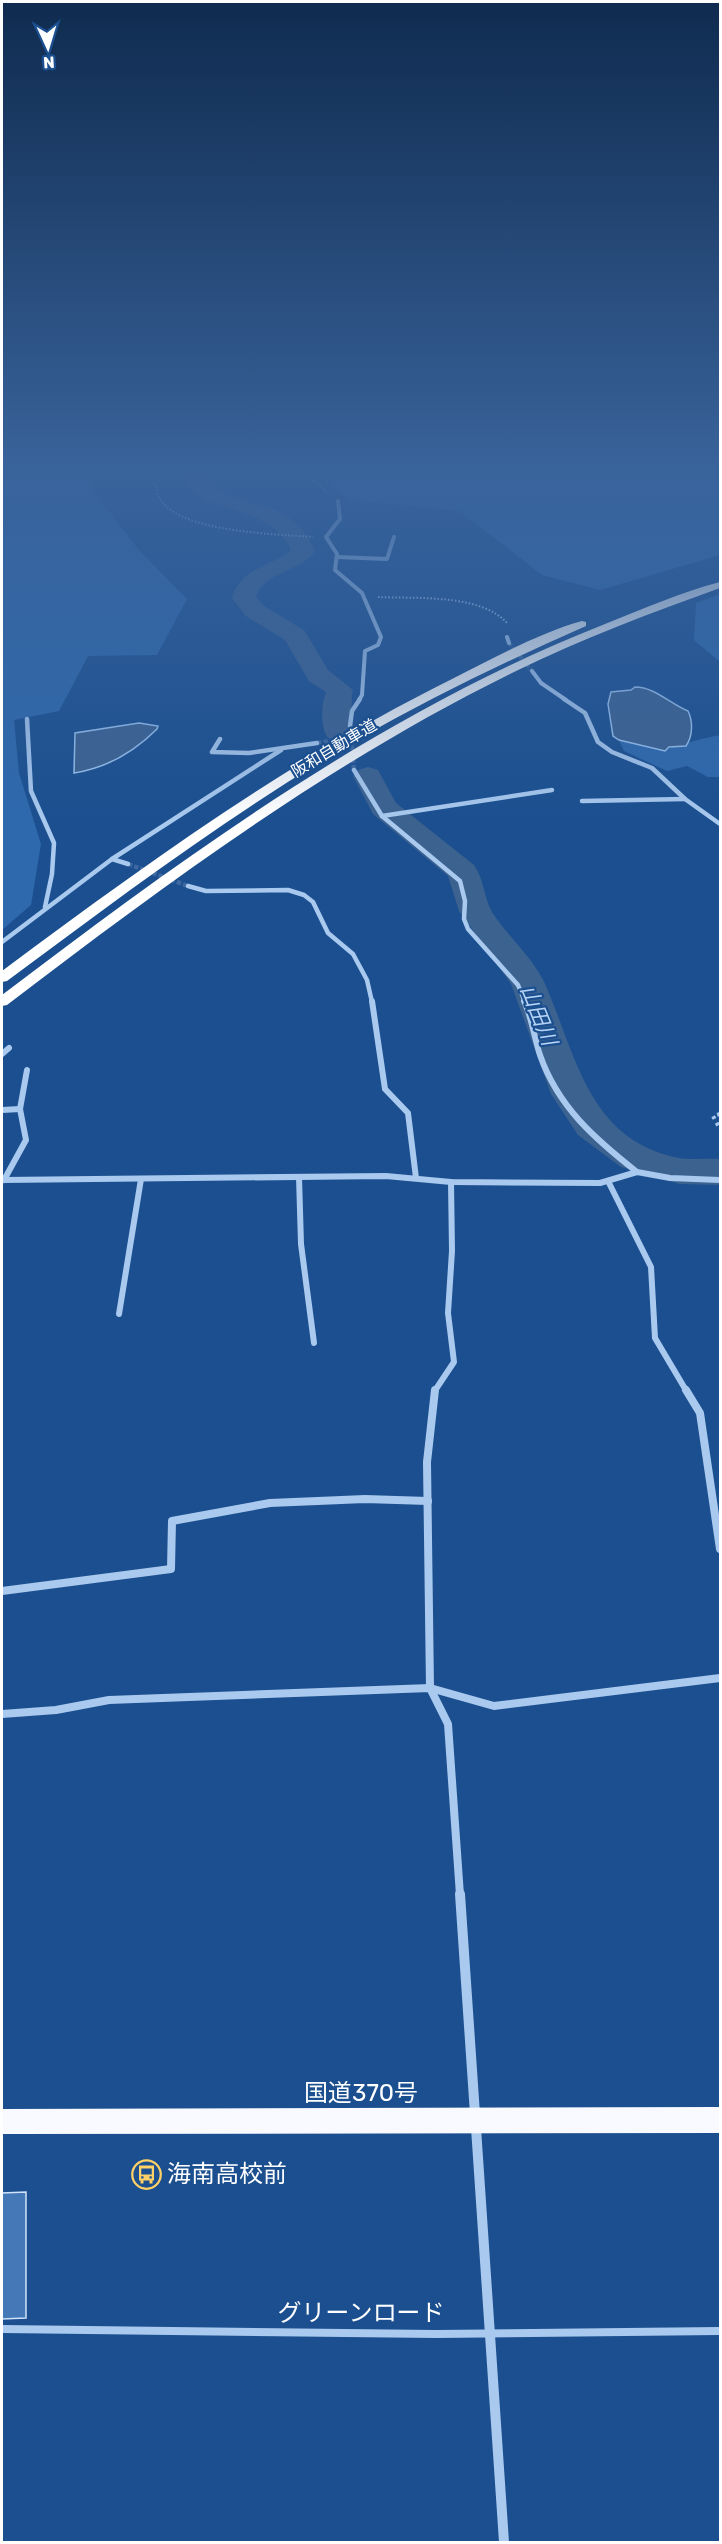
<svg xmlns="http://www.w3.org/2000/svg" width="722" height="2544" viewBox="0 0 722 2544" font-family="Rubik,'Noto Sans JP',sans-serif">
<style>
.green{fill:#2e69ad}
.water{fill:#3c6290;stroke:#9cc4f0;stroke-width:1.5}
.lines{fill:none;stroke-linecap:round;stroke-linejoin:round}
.river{fill:#3c6290;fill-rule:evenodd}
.building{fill:#4478b7;stroke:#cfe3fa;stroke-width:1.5}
.minor-tunnel-far1{stroke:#3d69a0;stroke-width:4;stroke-dasharray:4 1.5;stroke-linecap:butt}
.minor-tunnel{stroke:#3d69a0;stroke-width:4.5;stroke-dasharray:4.5 2;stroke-linecap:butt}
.path-far1{stroke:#a9c9ee;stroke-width:2;stroke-dasharray:1.5 2;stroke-linecap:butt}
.path{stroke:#a9c9ee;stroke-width:4;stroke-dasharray:3 4.5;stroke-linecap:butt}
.pedestrian{stroke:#a9c9ee;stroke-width:8}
.minor-far4{stroke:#a9c9ee;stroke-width:4}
.minor-far3{stroke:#a9c9ee;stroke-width:4.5}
.minor-far2{stroke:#a9c9ee;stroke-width:6}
.minor-far1{stroke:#a9c9ee;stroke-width:8}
.minor{stroke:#a9c9ee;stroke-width:10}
.trunk{fill:#f8faff;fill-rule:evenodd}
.motorway{fill:#fff;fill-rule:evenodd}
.labels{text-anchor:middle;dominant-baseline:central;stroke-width:4.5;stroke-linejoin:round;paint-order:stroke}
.far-street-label{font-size:16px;fill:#fff;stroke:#1b4f8f}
.water-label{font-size:21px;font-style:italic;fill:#b5d3f5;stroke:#1b4f8f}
.near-street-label{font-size:24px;fill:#fff;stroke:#1b4f8f}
.near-poi-label{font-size:24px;fill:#fff;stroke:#1b4f8f;text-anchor:start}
</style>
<rect width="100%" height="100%" fill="#1b4f8f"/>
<!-- green -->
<g class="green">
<polygon points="2,466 104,466 90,487 138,549 187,599 157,655 88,656 59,711 14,720 19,773 41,844 31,905 2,930"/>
<polygon points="305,466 720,466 720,555 600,590 542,575 460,511 349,500"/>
<polygon points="720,594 720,662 694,640 696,603"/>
<path d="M720,735V777H708L687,766L667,771L624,751L619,740L665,751C670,746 710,737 720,735Z"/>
</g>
<!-- water -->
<g class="water">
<path d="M635,687C655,687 670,704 688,711C693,721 693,736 686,746L669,747L665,751L619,740L613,736L608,704L611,692L631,690Z"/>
<path d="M139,723L158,726L157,729C134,752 106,768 74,773L75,733Z"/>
</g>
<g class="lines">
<!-- river -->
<g class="river">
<path d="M180,466H200L209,482L215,488C254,511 292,499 315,551C300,572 263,572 256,597L264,606L304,630L328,670L353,690C349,705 356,726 348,738L338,740L328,738C320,726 321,705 326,692L309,681L285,640L246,616L232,598C240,570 266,567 288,553L291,550C281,525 251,514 226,507C217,504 208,503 200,497C189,490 184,476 180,466Z"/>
<path d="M368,767L378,770L396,803L474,865C484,879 484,898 492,912C508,937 535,959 546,986C577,1058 589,1140 679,1158C692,1160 707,1158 720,1159V1185L680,1184L621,1167L578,1135L551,1094L511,984L459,911L448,876L373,814L353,776L358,770Z"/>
</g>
</g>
<!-- building -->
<polygon class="building" points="26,2192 26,2318 2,2319 2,2193"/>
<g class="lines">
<!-- minor-tunnel-far1 -->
<polyline class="minor-tunnel-far1" points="509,643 532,671"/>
<!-- minor-tunnel -->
<g class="minor-tunnel">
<polyline points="350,726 354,770"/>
<polyline points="317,743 349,738"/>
<polyline points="128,864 188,886"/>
</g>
<!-- path-far1 -->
<g class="path-far1">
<path d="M118,466L121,472L149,479L157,487C157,533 280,534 313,537"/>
<polyline points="296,466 328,493"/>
<path d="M378,597C416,599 481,593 508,624"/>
</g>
<!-- path -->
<polyline class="path" points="720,1114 713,1116 720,1129"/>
<!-- pedestrian -->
<polyline class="pedestrian" points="2,2329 436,2334 720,2331"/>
<!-- minor-far4 -->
<g class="minor-far4">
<polyline points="338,501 340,519 326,537 337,554 335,570 362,593 381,637 378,645 365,651 362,695 359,700"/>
<polyline points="337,557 387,559 394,537"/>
<polyline points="507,637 509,643"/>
<polyline points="532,671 541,683 566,700"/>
</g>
<!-- minor-far3 -->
<g class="minor-far3">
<polyline points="564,699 585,713 598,742 612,752 652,768 685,799 720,824"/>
<polyline points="27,719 31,791 54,843 52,874 45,907"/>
<polyline points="350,726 352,711 360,699"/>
<polyline points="220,739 212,752 249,753 317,743"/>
<polyline points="354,770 382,816 460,881 465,901 464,919 468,929 518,985 525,1002"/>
<polyline points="582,801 685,799"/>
<polyline points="382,816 552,790"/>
<polyline points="112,859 128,864"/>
<polyline points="188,886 206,891 288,890 304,895 313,902 328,933 353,954 367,980 372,1002"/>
<polyline points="2,942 112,859 281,750"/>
</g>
<!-- minor-far2 -->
<g class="minor-far2">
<polyline points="372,1001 385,1089 408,1113 416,1178"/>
<path d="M524,1001C532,1018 534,1037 540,1055C558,1107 595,1139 637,1172"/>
<polyline points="2,1054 9,1048"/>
<polyline points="2,1110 20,1109"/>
<polyline points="299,1177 301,1244 314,1343"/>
<polyline points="2,1180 386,1176 451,1182 600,1183 637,1172 670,1178 720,1180"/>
<polyline points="4,1180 26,1140 20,1109 27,1070"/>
<polyline points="608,1181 651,1267 655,1338 687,1392"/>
<polyline points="119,1314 141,1179"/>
<polyline points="434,1392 454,1362 448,1313 452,1251 451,1182"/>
</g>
<!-- minor-far1 -->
<g class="minor-far1">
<polyline points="435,1390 427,1462 430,1688 448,1724 460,1895"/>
<polyline points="686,1390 700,1413 720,1549"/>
<polyline points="2,1591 171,1569 172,1521 270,1503 365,1499 428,1501"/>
<polyline points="2,1714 56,1710 109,1700 430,1688 494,1706 720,1678"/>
</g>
<!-- minor -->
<g class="minor">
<polyline points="460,1894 475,2114"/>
<polyline points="476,2128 504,2542"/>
</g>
<!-- trunk -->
<polygon class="trunk" points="720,2107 720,2133 2,2134 2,2109"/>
<!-- motorway -->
<g class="motorway">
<path d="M720,582V588C651,613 581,639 514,672C332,761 168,882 7,1005L2,1006V995C190,852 384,711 605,624C643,609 681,592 720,582Z"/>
<path d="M582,621L586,622V626C508,660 432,697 358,739C235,811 121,896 7,981L2,982V971C146,864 292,758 454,678C492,659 541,632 582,621Z"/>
</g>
</g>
<!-- sky -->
<linearGradient id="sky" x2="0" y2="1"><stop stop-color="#0f2b4f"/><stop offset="0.57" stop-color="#39639b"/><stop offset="1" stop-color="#39639b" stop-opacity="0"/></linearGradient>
<rect width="722" height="822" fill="url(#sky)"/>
<!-- icons -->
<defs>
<symbol id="bus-ring" viewBox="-11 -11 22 22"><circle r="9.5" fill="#1b4f8f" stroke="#ffd166" stroke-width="1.5"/><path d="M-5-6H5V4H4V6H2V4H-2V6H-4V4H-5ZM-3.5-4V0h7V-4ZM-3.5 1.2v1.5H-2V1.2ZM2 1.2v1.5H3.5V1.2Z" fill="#ffd166"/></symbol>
</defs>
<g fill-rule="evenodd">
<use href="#bus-ring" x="130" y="2158" width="33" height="33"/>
</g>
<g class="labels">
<!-- far-street labels -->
<g class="far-street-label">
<text transform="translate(334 748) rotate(-31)">阪和自動車道</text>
</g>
<!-- water labels -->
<g class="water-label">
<text transform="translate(539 1015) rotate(68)">山田川</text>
</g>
<!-- near-street labels -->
<g class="near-street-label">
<text x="361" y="2093">国道370号</text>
<text x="361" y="2313">グリーンロード</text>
</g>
<!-- near-poi labels -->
<g class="near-poi-label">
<text x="167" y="2174">海南高校前</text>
</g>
</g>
<!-- border -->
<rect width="722" height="2544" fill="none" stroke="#ffffff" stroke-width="6"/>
<!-- north arrow -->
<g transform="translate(48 48) rotate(176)" stroke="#1b4f8f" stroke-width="4.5" paint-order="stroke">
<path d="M0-4.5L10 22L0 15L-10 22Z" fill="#ffffff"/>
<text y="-9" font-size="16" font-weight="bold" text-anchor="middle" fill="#ffffff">N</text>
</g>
</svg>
